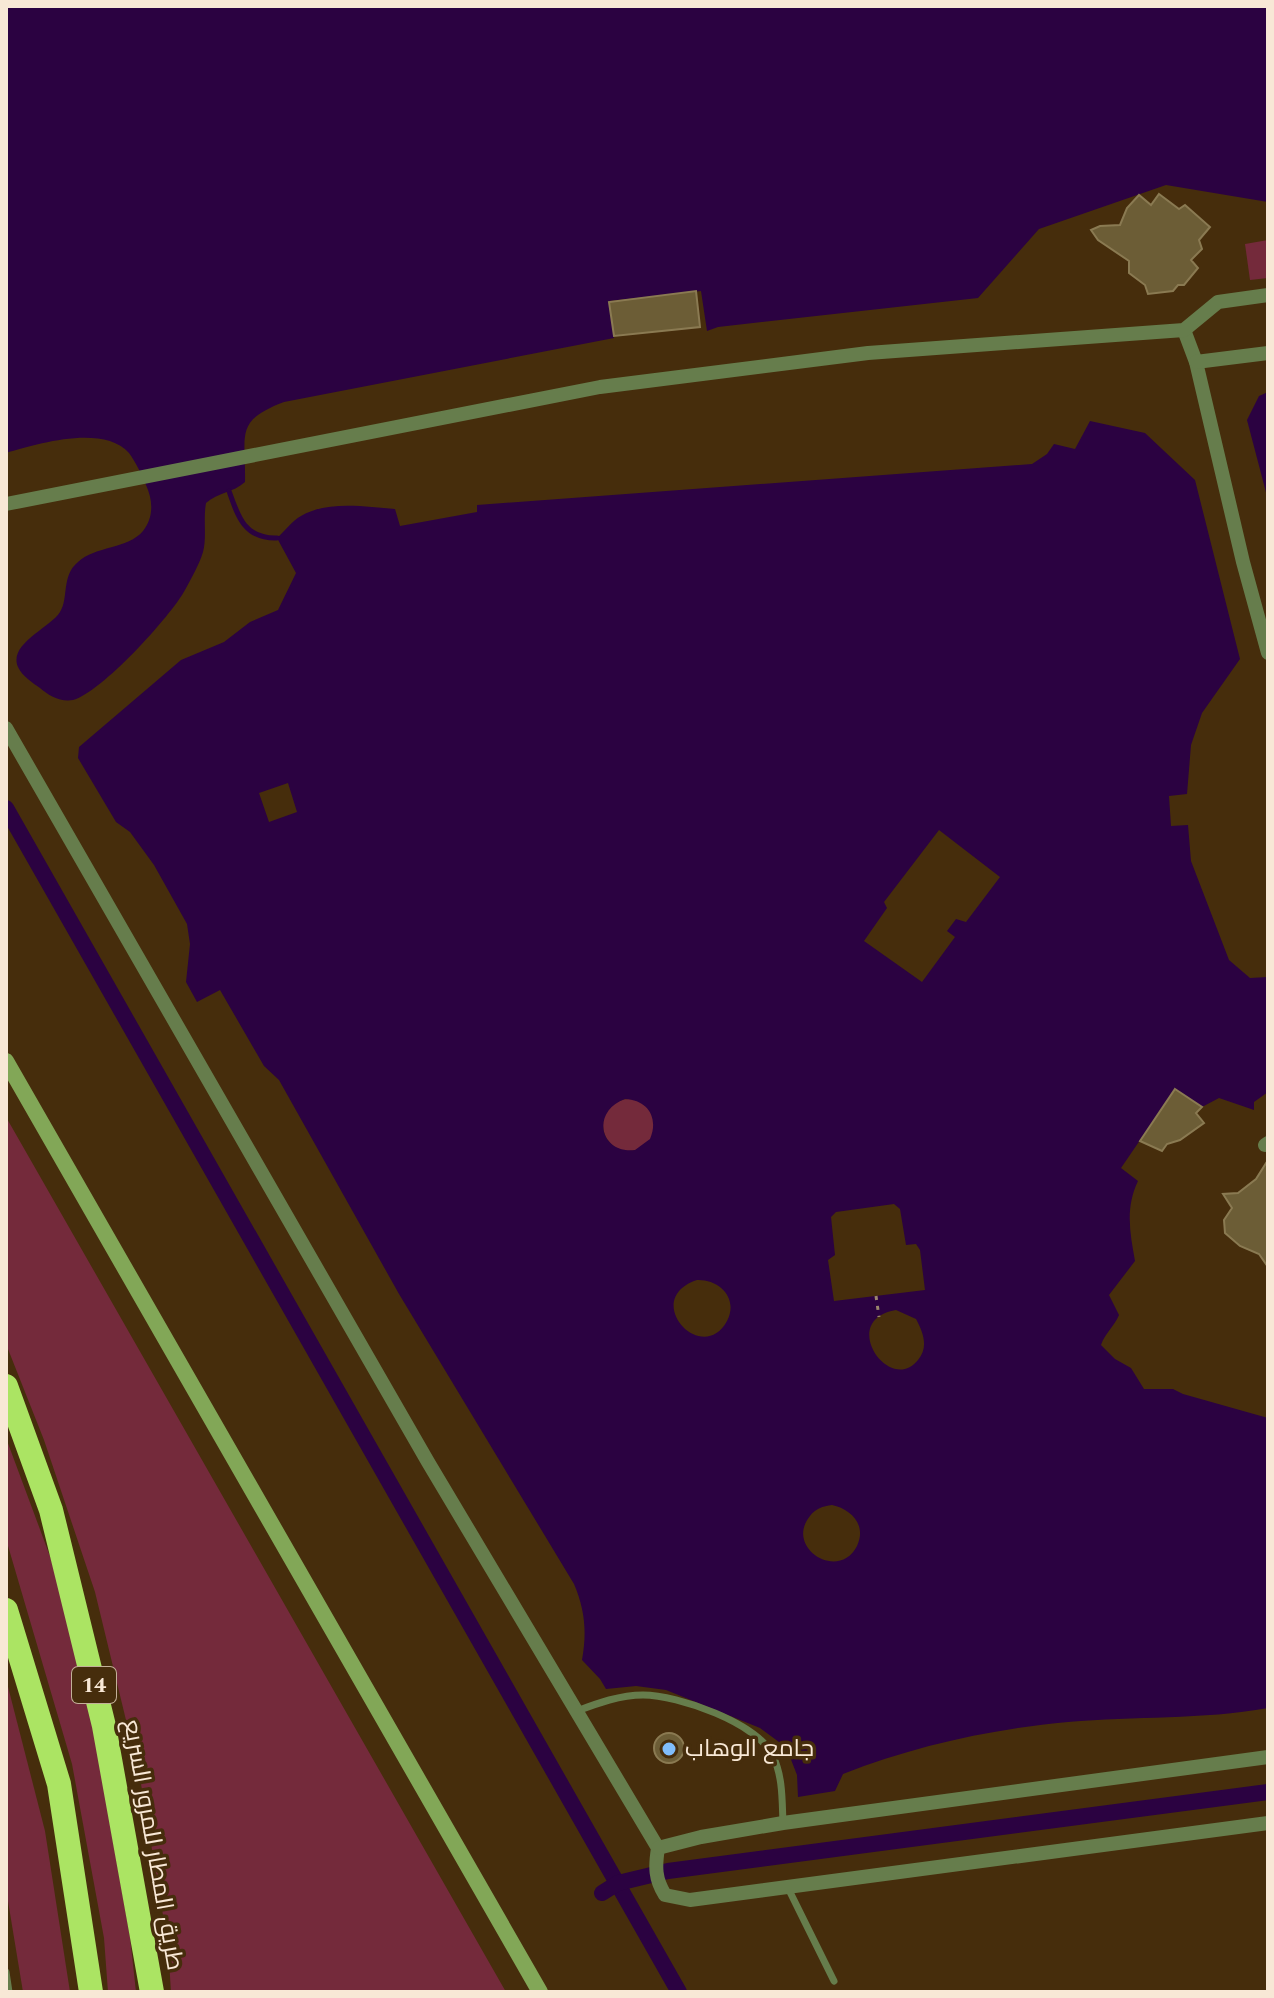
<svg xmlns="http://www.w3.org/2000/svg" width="1274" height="1998" viewBox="0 0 1274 1998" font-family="Spectral,Cairo,serif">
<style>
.green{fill:#742a3b}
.water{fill:#2b0241;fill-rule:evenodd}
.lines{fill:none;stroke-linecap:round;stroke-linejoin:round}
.stream{stroke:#2b0241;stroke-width:5}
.canal{stroke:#2b0241;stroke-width:16}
.building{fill:#6c5d36;stroke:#8a7a52;stroke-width:2}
.path{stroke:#9b876d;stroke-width:3;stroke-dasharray:4 6;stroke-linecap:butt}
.lane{stroke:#667d4c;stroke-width:7}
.street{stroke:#667d4c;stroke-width:14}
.secondary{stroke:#82a757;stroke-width:16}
.highway{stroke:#abe463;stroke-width:24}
.poi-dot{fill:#80bdfa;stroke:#462d0c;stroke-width:3}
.labels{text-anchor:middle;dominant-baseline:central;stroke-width:7;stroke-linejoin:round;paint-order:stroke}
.shield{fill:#462d0c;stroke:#c3b099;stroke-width:2}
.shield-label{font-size:22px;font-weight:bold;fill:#f8e8d6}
.poi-label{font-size:24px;fill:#f8e8d6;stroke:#462d0c;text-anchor:start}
.street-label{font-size:24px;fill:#f8e8d6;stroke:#462d0c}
</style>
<rect width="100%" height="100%" fill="#462d0c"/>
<!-- green -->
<g class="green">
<polygon points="1268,240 1268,278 1250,280 1245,244"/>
<circle cx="629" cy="1125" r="26"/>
<polygon points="6,1118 6,1117 506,1992 171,1992 168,1945 140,1778 95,1592 44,1440 6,1344"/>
<polygon points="6,1438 51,1559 87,1694 130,1937 136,1992 108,1992 104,1938 72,1764 6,1539"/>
<polygon points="6,1679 45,1831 70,1992 23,1992 6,1889"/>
</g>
<!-- water -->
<g class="water">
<path d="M6,6H1268V202L1166,185L1039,229L978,298L718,327L707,331L701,291L609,301L614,338L284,402C234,421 246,434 245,482C233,493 218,492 206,503C203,519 207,537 203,552C199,565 191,579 185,590C171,616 101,693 73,700C60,702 49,696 40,688C33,683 22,676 18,667C8,644 50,628 60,612C69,598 61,576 78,562C95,546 128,549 143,531C154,517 153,500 146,485C142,475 135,461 129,453C103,424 37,444 6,453Z"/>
<polygon points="1268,392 1268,500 1247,420 1259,396"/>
<path d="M1090,421L1145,433L1195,480L1240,659L1202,713L1191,745L1187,794L1169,796L1171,826L1188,825L1191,861L1229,960L1250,978L1268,977V1092L1254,1102V1110L1219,1098L1202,1107L1175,1089L1121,1168L1138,1181C1125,1208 1130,1233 1135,1261L1109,1295L1119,1315C1114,1327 1105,1333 1101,1345L1115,1359L1131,1368L1144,1389H1173L1183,1394L1268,1418V1708C1202,1720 1135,1716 1068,1722C992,1729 914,1746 843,1774L835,1791L798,1797L797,1775L790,1757L779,1742L760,1728L666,1690L636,1686L606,1689L600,1679L582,1660C587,1632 585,1610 574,1584L399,1294L279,1080L264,1066L220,990L197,1002L186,982L190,944L187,924L154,865L130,832L116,822L78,758L79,747L181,660L224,642L250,622L278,610L296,573L277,538C285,531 292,521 301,516C328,500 366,507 395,509L400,526L477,512V505L1032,464L1047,454L1054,444L1075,449ZM288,783L297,812L269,822L259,793ZM939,830L1000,877L966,922L956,919L947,931L955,937L922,982L864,941L887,908L884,902ZM625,1099C648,1100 659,1118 650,1139L635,1150C599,1154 591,1111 625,1099ZM894,1204L900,1209L906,1245L916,1244L920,1250L925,1290L834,1301L828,1260L835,1255L831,1217L836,1212ZM697,1280C719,1279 739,1298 727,1321C702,1367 640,1299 697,1280ZM896,1310L916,1319C923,1332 929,1347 918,1360C890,1396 837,1320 896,1310ZM832,1505C851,1509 867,1525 857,1546C839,1582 784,1548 810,1516C815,1509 823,1506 832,1505Z"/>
</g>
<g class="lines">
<!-- stream -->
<path class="stream" d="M229,491C238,517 245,539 277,538"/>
<!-- canal -->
<g class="canal">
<polyline points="6,808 679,1992"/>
<polyline points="602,1893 618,1883 668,1871 1268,1792"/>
</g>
</g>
<!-- building -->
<g class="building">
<polygon points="1159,194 1179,209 1185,205 1210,227 1199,240 1202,249 1191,260 1198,268 1184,285 1178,285 1173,291 1148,294 1145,285 1129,273 1129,261 1098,240 1091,230 1100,226 1120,225 1127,208 1139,195 1151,205"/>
<polygon points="696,291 700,327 614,336 609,302"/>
<polygon points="1175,1089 1202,1107 1196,1113 1204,1123 1180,1140 1167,1144 1162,1151 1140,1141"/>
<polygon points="1268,1160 1268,1267 1259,1254 1240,1246 1225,1233 1224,1220 1232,1208 1223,1194 1238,1193 1256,1179"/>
<circle cx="669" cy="1748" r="15"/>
</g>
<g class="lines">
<!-- path -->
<polyline class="path" points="876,1296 879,1317"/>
<!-- lane -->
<g class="lane">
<path d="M577,1711C598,1703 620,1695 643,1695C678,1695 758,1723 773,1756C783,1777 782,1801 783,1823"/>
<polyline points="788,1888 834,1981"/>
<polyline points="6,1972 9,1992"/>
</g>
<!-- street -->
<g class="street">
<polyline points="1184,330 1196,362 1243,562 1268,653"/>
<polyline points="1196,362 1268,353"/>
<polyline points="6,504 600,387 868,353 1184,330 1218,302 1268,295"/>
<path d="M6,728L428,1462L658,1848C655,1867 655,1879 665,1895L690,1900L1268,1823"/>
<polyline points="1265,1145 1268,1143"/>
<polyline points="658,1848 701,1837 783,1823 1268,1757"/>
</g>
<!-- secondary -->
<polyline class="secondary" points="6,1061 540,1992"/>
<!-- highway -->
<g class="highway">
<polyline points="6,1386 51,1510 104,1726 152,1992"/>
<polyline points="6,1610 59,1784 91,1992"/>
</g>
</g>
<!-- markers -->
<circle class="poi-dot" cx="669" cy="1749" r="8"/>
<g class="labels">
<!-- shield labels -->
<rect class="shield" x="72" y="1667" width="44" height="36" rx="6"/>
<g class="shield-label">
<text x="94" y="1685">14</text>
</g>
<!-- poi labels -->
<g class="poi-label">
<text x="685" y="1749">جامع الوهاب</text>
</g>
<!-- street labels -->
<g class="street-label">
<text transform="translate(153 1845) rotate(80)">طريق المطار للمرور السريع</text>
</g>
</g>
<!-- border -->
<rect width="1274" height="1998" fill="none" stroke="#f8e8d6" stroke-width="16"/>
</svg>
